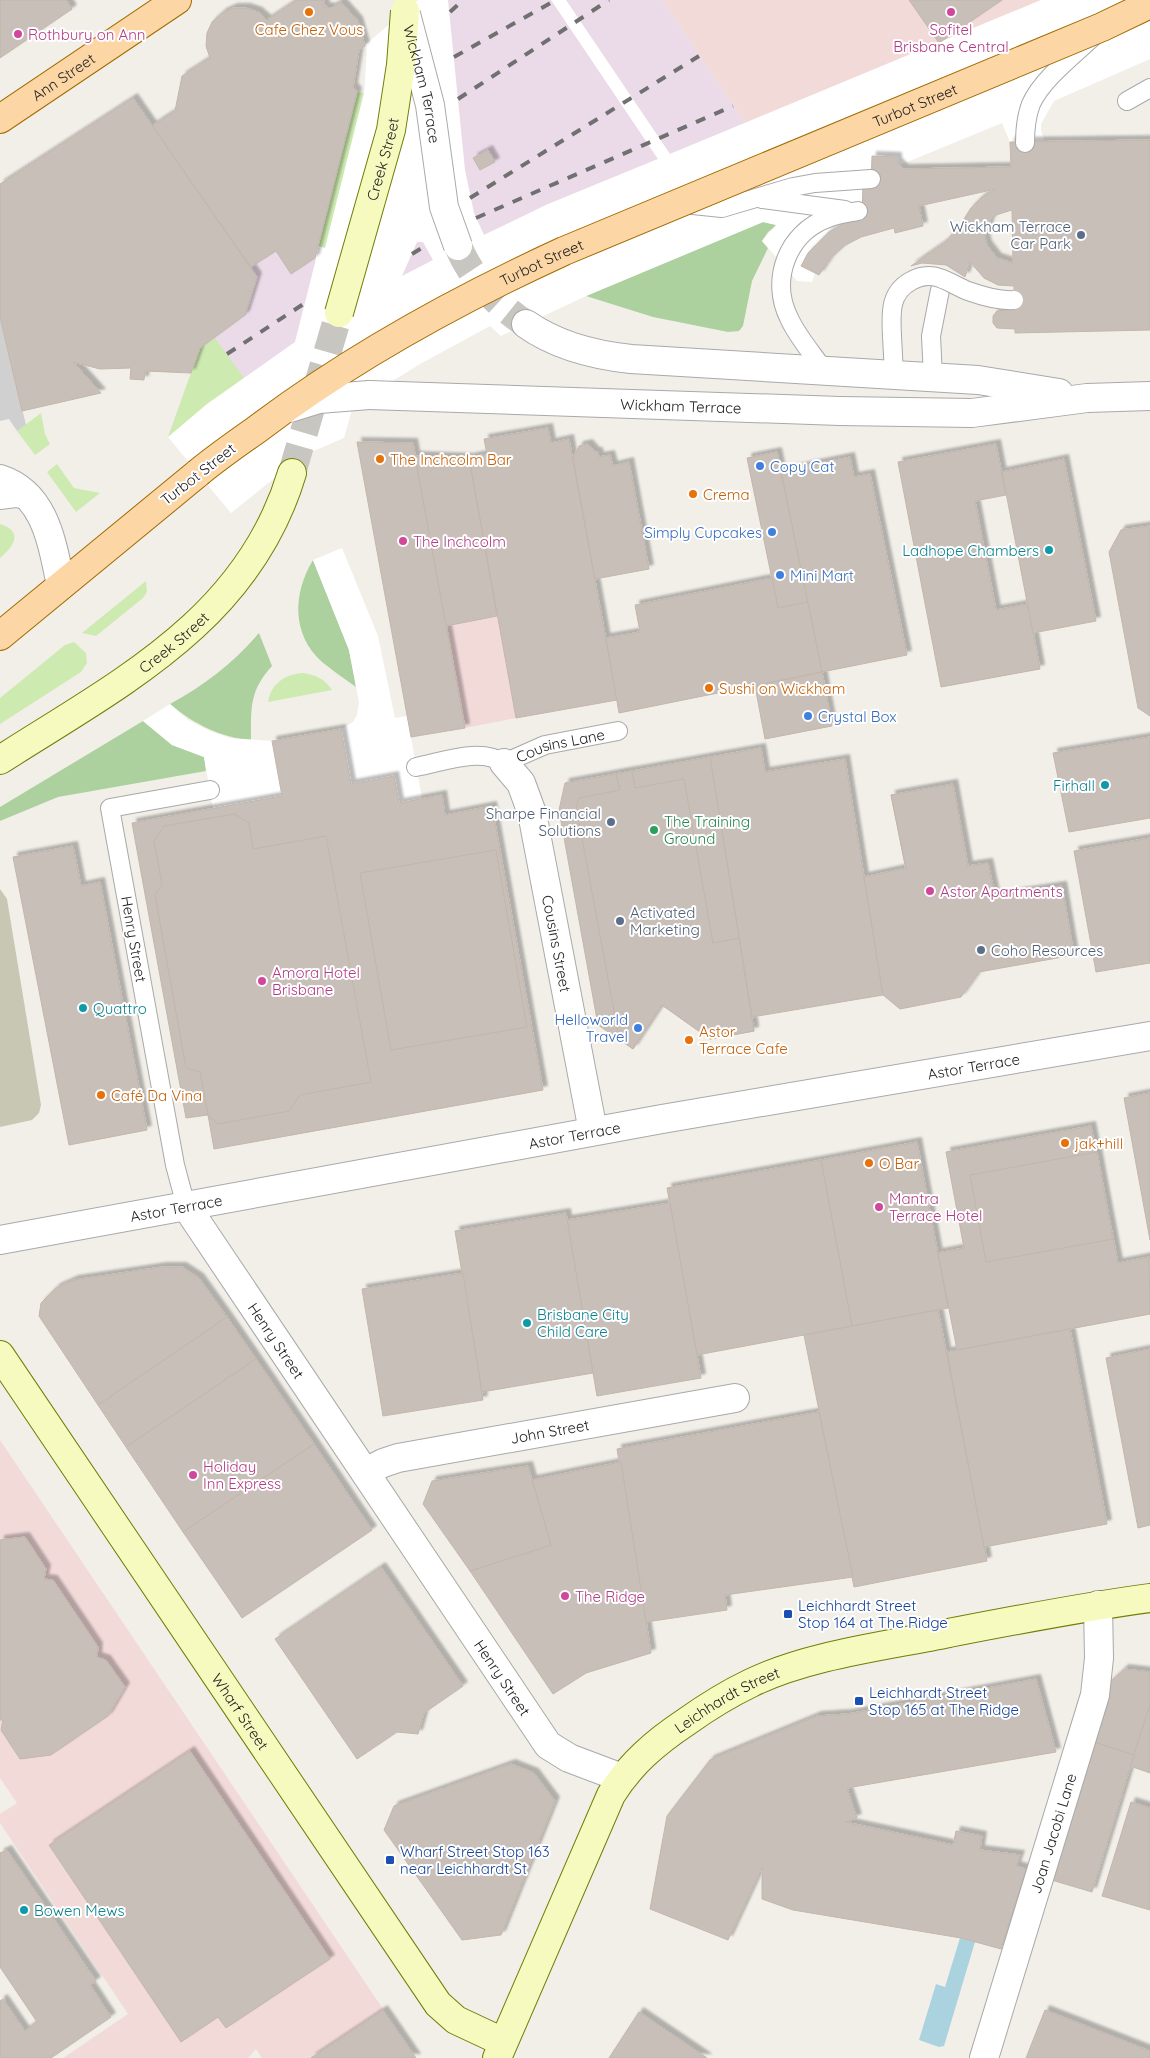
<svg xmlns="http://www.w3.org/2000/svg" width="1150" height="2058" viewBox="0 0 1150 2058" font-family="Quicksand,sans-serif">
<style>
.commercial{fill:#f2dad9}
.industrial{fill:#ebdbe8}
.religious{fill:#d0d0d0}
.construction{fill:#c7c7b4}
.grass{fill:#cdebb0}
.forest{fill:#add19e}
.water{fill:#aad3df}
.pier{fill:#fff;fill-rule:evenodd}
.building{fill:#c7bfb8;stroke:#c4b6ab;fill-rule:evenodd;filter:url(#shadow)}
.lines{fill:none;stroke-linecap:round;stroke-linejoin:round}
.tertiary-tunnel{stroke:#c8c6c1;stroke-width:28;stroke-dasharray:28 14;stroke-linecap:butt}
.secondary-tunnel{stroke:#c8c6c1;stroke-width:28;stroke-dasharray:28 14;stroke-linecap:butt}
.service-casing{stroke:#a9a9a9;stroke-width:20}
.minor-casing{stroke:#a9a9a9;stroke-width:30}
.tertiary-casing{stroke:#a9a9a9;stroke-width:30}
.secondary-casing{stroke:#707d05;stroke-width:30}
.primary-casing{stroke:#a06b00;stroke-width:30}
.service{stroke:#fff;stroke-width:18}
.minor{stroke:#fff;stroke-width:28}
.tertiary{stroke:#fff;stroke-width:28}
.secondary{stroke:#f7fabf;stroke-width:28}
.primary{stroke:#fcd6a4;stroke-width:28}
.rail{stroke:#707070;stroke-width:4;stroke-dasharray:10 10;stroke-linecap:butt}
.service-bridge-casing{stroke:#a9a9a9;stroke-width:20;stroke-linecap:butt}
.tertiary-bridge-casing{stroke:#a9a9a9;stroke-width:30;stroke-linecap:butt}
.secondary-bridge-casing{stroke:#707d05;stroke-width:30;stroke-linecap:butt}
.primary-bridge-casing{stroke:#a06b00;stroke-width:30;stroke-linecap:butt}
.service-bridge{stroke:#fff;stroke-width:18}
.tertiary-bridge{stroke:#fff;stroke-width:28}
.secondary-bridge{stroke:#f7fabf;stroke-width:28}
.primary-bridge{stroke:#fcd6a4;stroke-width:28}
.food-dot{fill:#e8710a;stroke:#fff;stroke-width:2}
.hotel-dot{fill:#d1479c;stroke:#fff;stroke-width:2}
.service-dot{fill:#5c6f8a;stroke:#fff;stroke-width:2}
.shop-dot{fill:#3f7fe0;stroke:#fff;stroke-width:2}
.culture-dot{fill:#0f9aa8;stroke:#fff;stroke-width:2}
.leisure-dot{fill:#2e9e5b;stroke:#fff;stroke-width:2}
.transit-dot{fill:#1a4fb4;stroke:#fff;stroke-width:2}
.labels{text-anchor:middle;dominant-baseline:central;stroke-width:4;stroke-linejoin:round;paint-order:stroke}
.food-label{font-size:15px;fill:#c56008;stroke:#fff;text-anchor:start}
.hotel-label{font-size:15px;fill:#b23c85;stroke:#fff;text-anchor:start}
.street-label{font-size:15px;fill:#222;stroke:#fff}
.service-label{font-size:15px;fill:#4e5e75;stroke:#fff;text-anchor:end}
.shop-label{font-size:15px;fill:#366cbe;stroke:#fff;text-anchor:start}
.culture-label{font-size:15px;fill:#0d838f;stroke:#fff;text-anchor:start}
.leisure-label{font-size:15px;fill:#27864d;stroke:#fff;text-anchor:start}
.transit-label{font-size:15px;fill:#164399;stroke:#fff;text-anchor:start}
</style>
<defs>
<filter id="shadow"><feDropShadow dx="4.5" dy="-4.5" stdDeviation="1" flood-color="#0004"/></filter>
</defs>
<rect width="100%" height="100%" fill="#f2efe9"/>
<!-- commercial -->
<g class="commercial">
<polygon points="662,0 1041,0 745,123"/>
<polygon points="415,456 469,458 516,718 465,728"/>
<polygon points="0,1440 416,2058 262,2058 256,2049 248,2058 63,2058 128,2014 0,1823 0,1814 17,1803 0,1778"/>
</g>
<!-- industrial -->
<polygon class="industrial" points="418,0 662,0 745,123 546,205 484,235 207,404 168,437 200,348 245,315 257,277 251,267 276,251 291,274 364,92 367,43"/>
<!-- religious -->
<polygon class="religious" points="0,317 26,425 17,431 9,419 0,421"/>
<!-- construction -->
<polygon class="construction" points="0,889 7,899 41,1105 39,1113 32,1120 0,1127"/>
<!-- grass -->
<g class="grass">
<polygon points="357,92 364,93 325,248 318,246"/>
<polygon points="215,338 244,378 168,437 200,348"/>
<polygon points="41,413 45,434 50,444 35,455 17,431"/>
<polygon points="57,464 74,488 100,493 76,512 47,472"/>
<path d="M0,524C24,532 14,546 0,558Z"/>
<polygon points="146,581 147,592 143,598 96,636 82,633"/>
<polygon points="74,642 86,653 87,663 81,672 0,724 0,698 65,645"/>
<path d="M303,673C316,675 325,679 332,690L268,702C271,683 286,674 303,673Z"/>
</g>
<!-- forest -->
<g class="forest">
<polygon points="763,222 777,225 768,232 762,241 768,248 752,281 743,326 739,331 728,332 653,317 586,296"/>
<path d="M313,560L349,650L356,687C345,679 333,671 322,662C291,634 293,593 313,560Z"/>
<path d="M259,633L272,666C249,691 251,709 251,741C219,736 195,725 170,704C205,685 233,663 259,633Z"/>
<polygon points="143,721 172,745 204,757 206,771 58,797 0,821 0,807"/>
</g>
<!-- water -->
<polygon class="water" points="960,1938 975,1942 944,2046 939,2047 919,2040 936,1984 945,1987"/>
<!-- pier -->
<g class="pier">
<path d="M418,0H448L465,170L474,213L484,235L546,205L658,159L551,0H566L670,154L1041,0H1150V59L1054,101L1041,124V131L1045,142H1010L1002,123L900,165L904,169L1011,167V186L919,206L923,226L895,233L893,228L861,237L844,246L830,259L815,273L812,282L797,281L762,241L776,225L763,222L586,296L501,336L490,326L420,364L357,403L353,406L344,438L302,456L231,513L168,437L207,404L295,342L316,259L315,258L318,246L325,248L364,93L367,43ZM417,242H423L433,260L402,276Z"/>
<polygon points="342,548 378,636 395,718 407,716 422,798 399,803 394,776 213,809 204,757 172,745 143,721 170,704 188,720 210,731 230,738 272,741 341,729 353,722 357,715 359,702 349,650 313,560"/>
</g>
<!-- building -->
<g class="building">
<polygon points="0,0 66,0 72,9 0,58"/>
<polygon points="297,0 324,0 325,7 331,8 341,2 358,21 365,46 359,50 353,87 357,92 315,258 291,274 276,251 251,267 152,126 175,111 182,76 210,58 206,46 207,33 212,22 222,13 233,8 246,8 258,12 267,20"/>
<polygon points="909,0 1002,0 939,43"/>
<polygon points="133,98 257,277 245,315 200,348 191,373 145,371 144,380 130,379 131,368 100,369 73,362 101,393 22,411 0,317 0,184"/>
<path d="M1150,140V330L1015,333V329L997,328L993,323V316L997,311L1014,309V286L998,285L984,278L970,262L965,277L946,265L922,263L911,266L944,243L959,227L971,208L982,197L996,189L919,206L923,226L895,233L894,228L861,237L844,246L830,259L819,275L801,266L808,253L829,232L845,223L862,217L863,183L871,184L872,156L897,157V162L904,169L1011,167L1010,142ZM1012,210L1013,263L997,258L987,245L985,237L990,221L996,215Z"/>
<polygon points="488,150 495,162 480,170 473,158"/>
<polygon points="548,428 551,443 569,439 617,700 516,718 469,458 487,454 484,439"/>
<polygon points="357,442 413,443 465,728 411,737"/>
<polygon points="588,444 595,452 598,452 599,457 610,455 613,466 629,462 649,569 595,579 573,458 579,446"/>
<polygon points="996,444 1006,495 975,501 996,610 1028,604 1040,669 941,687 898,462"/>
<polygon points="777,452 808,602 778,608 747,458"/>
<polygon points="415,456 469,458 497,616 446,626"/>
<polygon points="850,457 854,477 870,474 907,655 822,672 781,471"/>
<polygon points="1064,459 1096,621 1033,633 1002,472"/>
<polygon points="1150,526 1150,716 1138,708 1109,552 1121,530"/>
<polygon points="772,578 778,608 808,602 822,672 619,713 606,638 640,632 635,605"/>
<polygon points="822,672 832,726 765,739 755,686"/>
<polygon points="341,729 351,784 394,776 399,803 442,795 445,815 492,806 543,1090 214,1149 208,1115 186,1118 132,823 282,796 272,741"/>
<polygon points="1150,737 1150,818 1069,832 1053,753"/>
<polygon points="761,748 765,772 845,759 883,995 752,1017 710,757"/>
<polygon points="710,757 754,1031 710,1039 662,1005 633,1049 598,1025 559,810 565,783"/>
<polygon points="632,771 635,788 684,779 713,943 739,938 754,1031 710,1039 662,1005 633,1049 619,1038 576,806 579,798 620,790 616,774"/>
<polygon points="953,784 968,866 988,863 995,896 1062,886 1070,943 971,961 917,925 891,795"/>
<polygon points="953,784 968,866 988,863 995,896 1062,886 1074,955 979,972 961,997 900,1009 883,995 864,877 906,868 891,795"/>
<polygon points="235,814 249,823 253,849 326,836 371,1082 300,1095 289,1111 218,1124 208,1115 200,1072 186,1068 155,895 162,884 154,841 164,826"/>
<polygon points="1150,838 1150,963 1096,972 1074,851"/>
<polygon points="73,846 81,886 100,882 147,1130 69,1145 13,857"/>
<polygon points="496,850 527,1027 391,1050 360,873"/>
<polygon points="1150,1093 1150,1240 1124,1098"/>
<polygon points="1091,1126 1118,1263 1149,1257 1150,1314 957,1350 938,1253 964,1248 946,1152"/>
<polygon points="917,1142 948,1308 852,1326 821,1160"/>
<polygon points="1097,1152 1113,1239 986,1262 970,1175"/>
<polygon points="821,1160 852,1326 697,1355 667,1188"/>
<polygon points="670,1203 701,1378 597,1396 567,1220"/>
<polygon points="566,1213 593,1373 482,1392 455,1231"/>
<polygon points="162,1267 182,1267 199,1278 227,1317 98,1405 39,1316 41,1303 56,1288 74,1280"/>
<polygon points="463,1273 483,1400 383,1416 362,1289"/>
<polygon points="938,1310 987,1561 854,1587 804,1335"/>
<polygon points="227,1317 256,1359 126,1447 98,1405"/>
<polygon points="1070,1329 1107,1524 984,1547 947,1352"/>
<polygon points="1150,1349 1150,1525 1138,1528 1106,1358"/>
<polygon points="256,1359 314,1444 183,1532 126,1447"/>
<polygon points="819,1412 853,1577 725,1595 727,1610 646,1622 617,1449"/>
<polygon points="314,1444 372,1530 242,1618 183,1532"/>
<polygon points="621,1462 651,1653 586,1673 553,1694 470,1571 551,1545 532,1480"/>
<polygon points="528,1466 551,1545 470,1571 423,1504 432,1481"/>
<polygon points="25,1537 46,1569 44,1579 53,1580 98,1647 97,1657 106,1660 125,1687 108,1716 51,1755 20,1759 1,1730 3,1720 0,1720 0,1540"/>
<polygon points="381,1567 463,1686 424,1713 418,1734 397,1732 357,1759 275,1639"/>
<polygon points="1124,1669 1150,1672 1150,1705 1134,1755 1091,1741 1104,1688"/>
<polygon points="1036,1679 1056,1752 847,1788 857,1818 845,1822 953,1845 956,1831 982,1836 980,1850 1020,1855 1016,1866 1026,1869 1001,1949 961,1938 793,1910 762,1899 762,1867 728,1940 650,1909 667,1816 710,1760 817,1716 848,1714"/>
<polygon points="1150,1705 1150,1773 1130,1766"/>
<polygon points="1091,1741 1134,1755 1092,1892 1048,1879"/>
<polygon points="190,1751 330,1959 226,2028 218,2017 181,2042 49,1845"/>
<polygon points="511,1764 534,1773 555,1801 501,1935 462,1940 384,1830 394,1806"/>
<polygon points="1131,1802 1150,1808 1150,1910 1102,1896"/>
<polygon points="7,1850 96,1981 90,1985 111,2017 51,2058 0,2058 0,2001 3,1999 25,2031 37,2022 0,1967 0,1853"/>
<polygon points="383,2010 416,2058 311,2058"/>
<polygon points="1045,2010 1150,2051 1150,2058 1026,2058"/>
<polygon points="639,2012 707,2058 609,2058"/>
</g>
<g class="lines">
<!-- tertiary-tunnel -->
<path class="tertiary-tunnel" d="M458,246C471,278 497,305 526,324"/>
<!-- secondary-tunnel -->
<polyline class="secondary-tunnel" points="292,473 339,313"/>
<defs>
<g id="service">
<polyline points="1127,101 1150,88"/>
<path d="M1025,143C1025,129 1026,117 1031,104C1042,79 1075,54 1095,35"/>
<polyline points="762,199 845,210"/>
<polyline points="683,204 722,208 793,187 815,183 871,179"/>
<polyline points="892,336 894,374"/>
<path d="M823,369C812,353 797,336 789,318C770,280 787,233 828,218C837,214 848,213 858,211"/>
<polyline points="933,377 931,336 940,290"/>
<polyline points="0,500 16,498 31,501"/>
<path id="s1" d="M416,767C443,762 480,747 504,763L545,745L618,731"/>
<polyline points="186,1206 175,1165 110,808 210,790"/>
</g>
<g id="minor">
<path d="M0,479C46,494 52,544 61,585"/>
<path id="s2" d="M504,763L521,783L532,813L593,1131"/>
<path id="s3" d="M186,1206L548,1745L569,1758L622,1778"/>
<path id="s4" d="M0,1240L662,1119L1150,1036"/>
<path id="s5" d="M366,1472L383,1463L398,1458L735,1398"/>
<path id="s6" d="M984,2058L1095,1695L1099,1658L1098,1605"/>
</g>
<g id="tertiary">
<path d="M526,324C557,346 593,355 631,359L978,380L1059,393"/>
<path id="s7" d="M369,395L840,411L972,413L1087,398L1150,396"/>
</g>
<g id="secondary">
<path id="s8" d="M0,760C120,683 248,620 292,473"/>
<path id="s9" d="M0,1355L438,2004L456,2020L503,2042"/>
<path id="s10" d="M497,2058L611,1795C630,1764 656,1742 686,1722C707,1707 728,1694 751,1683C808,1655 886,1646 949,1633C1016,1620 1082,1607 1150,1598"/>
</g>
<g id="primary">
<path id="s11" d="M0,119L177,0"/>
<polyline points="0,636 198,473"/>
</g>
</defs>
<!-- service casing -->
<use href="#service" class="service-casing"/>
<!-- minor casing -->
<use href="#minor" class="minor-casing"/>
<!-- tertiary casing -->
<use href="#tertiary" class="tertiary-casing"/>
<!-- secondary casing -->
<use href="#secondary" class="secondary-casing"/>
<!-- primary casing -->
<use href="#primary" class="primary-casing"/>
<!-- service -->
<use href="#service" class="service"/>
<!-- minor -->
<use href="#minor" class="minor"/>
<!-- tertiary -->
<use href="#tertiary" class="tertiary"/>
<!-- secondary -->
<use href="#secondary" class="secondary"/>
<!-- primary -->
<use href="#primary" class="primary"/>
<!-- rail -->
<g class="rail">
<polyline points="450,12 463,0"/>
<polyline points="454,57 556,0"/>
<polyline points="458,99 609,0"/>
<polyline points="470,198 699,56"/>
<polyline points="476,218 733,106"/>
<polyline points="412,254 425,246"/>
<polyline points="227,354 305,303"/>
</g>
<defs>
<path id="service-bridge" d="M892,336C891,314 889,293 911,281C933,268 948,283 968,291C982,296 1000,301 1014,300"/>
<g id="tertiary-bridge">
<path id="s12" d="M406,14L430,105L444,207L458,246"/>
<polyline points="290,408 319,399 369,395"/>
</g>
<g id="secondary-bridge">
<path id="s13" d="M339,313L391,130L401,65L405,11"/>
</g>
<g id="primary-bridge">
<path id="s14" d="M198,473C216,458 236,444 256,430C351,358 455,301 564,251L1102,27L1150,4"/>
</g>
</defs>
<!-- service-bridge casing -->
<use href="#service-bridge" class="service-bridge-casing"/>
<!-- tertiary-bridge casing -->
<use href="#tertiary-bridge" class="tertiary-bridge-casing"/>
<!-- secondary-bridge casing -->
<use href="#secondary-bridge" class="secondary-bridge-casing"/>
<!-- primary-bridge casing -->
<use href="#primary-bridge" class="primary-bridge-casing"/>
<!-- service-bridge -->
<use href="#service-bridge" class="service-bridge"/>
<!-- tertiary-bridge -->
<use href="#tertiary-bridge" class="tertiary-bridge"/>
<!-- secondary-bridge -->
<use href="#secondary-bridge" class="secondary-bridge"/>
<!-- primary-bridge -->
<use href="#primary-bridge" class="primary-bridge"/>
</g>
<!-- markers -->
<g class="food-dot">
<circle cx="309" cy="12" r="5"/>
<circle cx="380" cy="459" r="5"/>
<circle cx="693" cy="494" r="5"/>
<circle cx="709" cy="688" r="5"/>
<circle cx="689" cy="1040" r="5"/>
<circle cx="101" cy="1095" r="5"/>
<circle cx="1065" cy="1143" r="5"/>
<circle cx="869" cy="1163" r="5"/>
</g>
<g class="hotel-dot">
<circle cx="951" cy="12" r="5"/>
<circle cx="18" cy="34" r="5"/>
<circle cx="403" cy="541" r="5"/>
<circle cx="930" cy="891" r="5"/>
<circle cx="262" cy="981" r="5"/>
<circle cx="879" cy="1207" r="5"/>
<circle cx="193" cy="1475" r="5"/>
<circle cx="565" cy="1596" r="5"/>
</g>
<g class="service-dot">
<circle cx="1081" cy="235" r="5"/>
<circle cx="611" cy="822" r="5"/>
<circle cx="620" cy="921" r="5"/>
<circle cx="981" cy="950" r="5"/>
</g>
<g class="shop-dot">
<circle cx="760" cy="466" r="5"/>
<circle cx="772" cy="532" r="5"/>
<circle cx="780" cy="575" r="5"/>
<circle cx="808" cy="716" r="5"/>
<circle cx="638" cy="1028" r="5"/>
</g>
<g class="culture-dot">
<circle cx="1049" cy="550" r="5"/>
<circle cx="1105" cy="785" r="5"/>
<circle cx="83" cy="1008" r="5"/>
<circle cx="527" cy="1323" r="5"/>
<circle cx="24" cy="1910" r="5"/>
</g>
<circle class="leisure-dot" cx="654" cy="830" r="5"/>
<g class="transit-dot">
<rect x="783" y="1609" width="10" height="10" rx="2.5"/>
<rect x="854" y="1696" width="10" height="10" rx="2.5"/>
<rect x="385" y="1855" width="10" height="10" rx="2.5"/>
</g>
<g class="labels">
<!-- food labels -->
<g class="food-label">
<text x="309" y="29" text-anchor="middle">Cafe Chez Vous</text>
<text x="390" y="459">The Inchcolm Bar</text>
<text x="703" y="494">Crema</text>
<text x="719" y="688">Sushi on Wickham</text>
<text x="699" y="1031">Astor<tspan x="699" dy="17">Terrace Cafe</tspan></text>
<text x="111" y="1095">Café Da Vina</text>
<text x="1075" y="1143">jak+hill</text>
<text x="879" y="1163">O Bar</text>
</g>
<!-- hotel labels -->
<g class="hotel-label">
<text x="951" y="29" text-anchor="middle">Sofitel<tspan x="951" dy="17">Brisbane Central</tspan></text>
<text x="28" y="34">Rothbury on Ann</text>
<text x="413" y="541">The Inchcolm</text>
<text x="940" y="891">Astor Apartments</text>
<text x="272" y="972">Amora Hotel<tspan x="272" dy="17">Brisbane</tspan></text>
<text x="889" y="1198">Mantra<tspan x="889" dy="17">Terrace Hotel</tspan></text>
<text x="203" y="1466">Holiday<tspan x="203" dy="17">Inn Express</tspan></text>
<text x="575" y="1596">The Ridge</text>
</g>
<!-- street labels -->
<g class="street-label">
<text stroke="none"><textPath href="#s11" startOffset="76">Ann Street</textPath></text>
<text stroke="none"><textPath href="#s12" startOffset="72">Wickham Terrace</textPath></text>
<text stroke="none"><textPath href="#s14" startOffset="809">Turbot Street</textPath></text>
<text stroke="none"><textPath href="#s13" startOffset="160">Creek Street</textPath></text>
<text stroke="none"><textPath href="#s14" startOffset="404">Turbot Street</textPath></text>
<text stroke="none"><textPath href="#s7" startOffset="312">Wickham Terrace</textPath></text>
<text transform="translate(198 474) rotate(-38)">Turbot Street</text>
<text stroke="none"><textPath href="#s8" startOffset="210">Creek Street</textPath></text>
<text stroke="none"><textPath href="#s1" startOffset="150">Cousins Lane</textPath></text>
<text transform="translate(134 939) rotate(80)">Henry Street</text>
<text stroke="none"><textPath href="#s2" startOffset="191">Cousins Street</textPath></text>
<text stroke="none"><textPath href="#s4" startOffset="989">Astor Terrace</textPath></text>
<text stroke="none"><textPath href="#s4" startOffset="584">Astor Terrace</textPath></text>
<text stroke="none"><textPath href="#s4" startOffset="179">Astor Terrace</textPath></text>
<text stroke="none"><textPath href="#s3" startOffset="162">Henry Street</textPath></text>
<text stroke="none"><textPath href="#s5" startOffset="189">John Street</textPath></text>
<text stroke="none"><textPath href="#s3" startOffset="568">Henry Street</textPath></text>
<text stroke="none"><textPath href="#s10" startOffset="439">Leichhardt Street</textPath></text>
<text stroke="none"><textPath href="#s9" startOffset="430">Wharf Street</textPath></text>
<text stroke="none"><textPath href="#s6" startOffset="235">Joan Jacobi Lane</textPath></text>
</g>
<!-- service labels -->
<g class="service-label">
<text x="1071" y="226">Wickham Terrace<tspan x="1071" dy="17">Car Park</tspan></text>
<text x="601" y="813">Sharpe Financial<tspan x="601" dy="17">Solutions</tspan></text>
<text x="630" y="912" text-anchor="start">Activated<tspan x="630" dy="17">Marketing</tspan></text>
<text x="991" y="950" text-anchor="start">Coho Resources</text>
</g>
<!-- shop labels -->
<g class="shop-label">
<text x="770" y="466">Copy Cat</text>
<text x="762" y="532" text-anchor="end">Simply Cupcakes</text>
<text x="790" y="575">Mini Mart</text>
<text x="818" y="716">Crystal Box</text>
<text x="628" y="1019" text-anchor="end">Helloworld<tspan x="628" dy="17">Travel</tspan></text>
</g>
<!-- culture labels -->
<g class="culture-label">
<text x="1039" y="550" text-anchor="end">Ladhope Chambers</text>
<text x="1095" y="785" text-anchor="end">Firhall</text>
<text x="93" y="1008">Quattro</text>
<text x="537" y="1314">Brisbane City<tspan x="537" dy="17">Child Care</tspan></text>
<text x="34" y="1910">Bowen Mews</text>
</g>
<!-- leisure labels -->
<g class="leisure-label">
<text x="664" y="821">The Training<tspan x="664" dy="17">Ground</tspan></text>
</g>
<!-- transit labels -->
<g class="transit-label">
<text x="798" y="1605">Leichhardt Street<tspan x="798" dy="17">Stop 164 at The Ridge</tspan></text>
<text x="869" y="1692">Leichhardt Street<tspan x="869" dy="17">Stop 165 at The Ridge</tspan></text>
<text x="400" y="1851">Wharf Street Stop 163<tspan x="400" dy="17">near Leichhardt St</tspan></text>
</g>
</g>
</svg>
